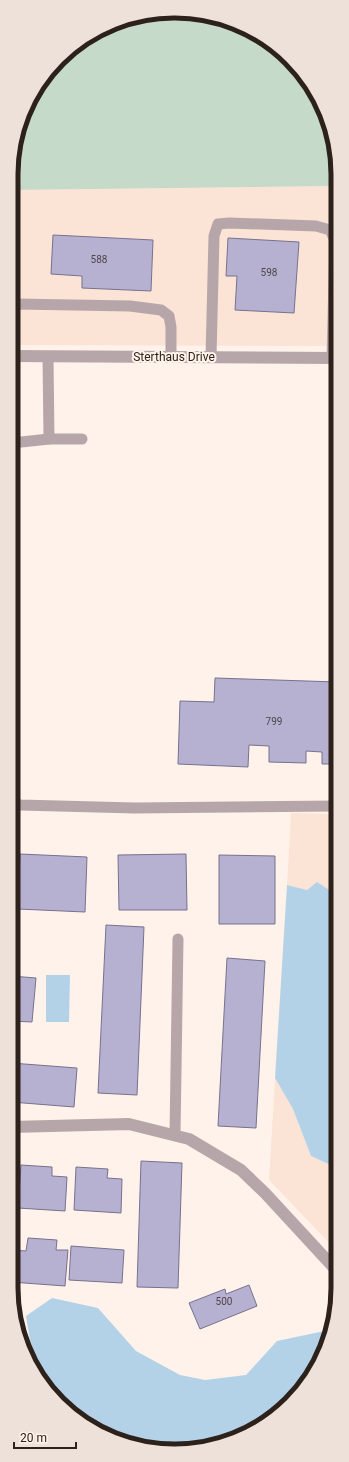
<svg xmlns="http://www.w3.org/2000/svg" width="349" height="1462" viewBox="0 0 349 1462" font-family="Roboto,sans-serif">
<style>
.built{fill:#fbe4d5}
.green{fill:#c5dac8}
.water{fill:#b3d2e8}
.building{fill:#b6b1d1;stroke:#76718e}
.lines{fill:none;stroke-linecap:round;stroke-linejoin:round}
.lane{stroke:#b7a6a9;stroke-width:11}
.street{stroke:#b7a6a9;stroke-width:12}
.labels{text-anchor:middle;dominant-baseline:central;stroke-width:4;stroke-linejoin:round;paint-order:stroke}
.number-label{font-size:10px;fill:#4f4648}
.street-label{font-size:12px;fill:#2d221b;stroke:#fff2ea}
.rim{fill:none;stroke:#2d221b;stroke-width:5}
</style>
<rect width="100%" height="100%" fill="#fff2ea"/>
<!-- built -->
<g class="built">
<polygon points="337,186 337,346 12,345 12,190"/>
<polygon points="291,813 337,814 337,895 317,882 307,890 287,885"/>
<polygon points="275,1078 293,1109 311,1156 337,1168 337,1251 269,1180"/>
</g>
<!-- green -->
<polygon class="green" points="196,12 247,28 290,59 321,102 337,153 337,186 12,190 12,153 33,93 75,45 132,17"/>
<!-- water -->
<g class="water">
<polygon points="317,882 337,895 337,1168 311,1156 293,1109 275,1078 287,885 307,890"/>
<polygon points="46,975 70,975 69,1022 46,1022"/>
<polygon points="52,1298 98,1308 136,1351 180,1375 205,1380 246,1375 277,1341 329,1330 316,1369 274,1417 217,1445 164,1451 102,1434 52,1395 31,1362 32,1352 26,1316"/>
</g>
<!-- building -->
<g class="building">
<polygon points="53,235 153,240 151,291 82,288 82,276 51,274"/>
<polygon points="228,238 299,242 294,313 235,310 237,276 226,276"/>
<polygon points="215,678 337,682 337,764 322,764 322,752 306,751 306,763 269,762 269,746 249,745 248,767 178,764 180,701 214,702"/>
<polygon points="20,854 87,857 85,912 18,909"/>
<polygon points="186,854 187,910 119,910 118,855"/>
<polygon points="219,855 275,856 275,924 219,924"/>
<polygon points="106,925 144,927 137,1095 98,1093"/>
<polygon points="227,958 265,961 256,1128 218,1126"/>
<polygon points="11,976 36,978 32,1022 11,1021"/>
<polygon points="11,1063 77,1068 74,1107 11,1102"/>
<polygon points="141,1161 182,1163 178,1288 137,1287"/>
<polygon points="21,1165 52,1167 52,1176 67,1177 65,1211 18,1208"/>
<polygon points="76,1167 108,1169 107,1178 122,1179 121,1213 74,1210"/>
<polygon points="28,1238 57,1240 56,1250 68,1250 65,1286 11,1282 11,1250 26,1251"/>
<polygon points="71,1246 124,1250 122,1283 69,1280"/>
<polygon points="249,1285 257,1306 200,1329 189,1303 225,1289 226,1294"/>
</g>
<g class="lines">
<!-- lane -->
<g class="lane">
<polyline points="12,306 17,304 130,306 161,310 169,316 171,327 171,357"/>
<polyline points="48,357 49,439"/>
<polyline points="211,357 214,236 218,224 229,223 316,226 330,230 335,240 332,358"/>
<polyline points="12,443 49,439 82,439"/>
<polyline points="12,802 20,805 135,808 337,806"/>
<polyline points="175,1135 178,939"/>
</g>
<!-- street -->
<g class="street">
<polyline points="12,356 337,358"/>
<polyline points="11,1127 129,1124 189,1139 241,1170 265,1193 337,1271"/>
</g>
</g>
<g class="labels">
<!-- number labels -->
<g class="number-label">
<text x="99" y="259">588</text>
<text x="269" y="272">598</text>
<text x="274" y="721">799</text>
<text x="224" y="1301">500</text>
</g>
<!-- street labels -->
<g class="street-label">
<text x="174" y="357">Sterthaus Drive</text>
</g>
</g>
<!-- crop -->
<path d="M0 0H349V1462H0ZM174 18H175A156 156 0 0 1 331 174V1288A156 156 0 0 1 175 1444H174A156 156 0 0 1 18 1288V174A156 156 0 0 1 174 18Z" fill="#eee1d9" fill-rule="evenodd"/>
<path class="rim" d="M174 18H175A156 156 0 0 1 331 174V1288A156 156 0 0 1 175 1444H174A156 156 0 0 1 18 1288V174A156 156 0 0 1 174 18Z"/>
<!-- scale -->
<path d="M14 1442v6h62v-6" fill="none" stroke="#2d221b" stroke-width="2"/>
<text x="20" y="1442" font-size="12" fill="#2d221b" stroke="#fff2ea" stroke-width="3" paint-order="stroke">20 m</text>
</svg>
